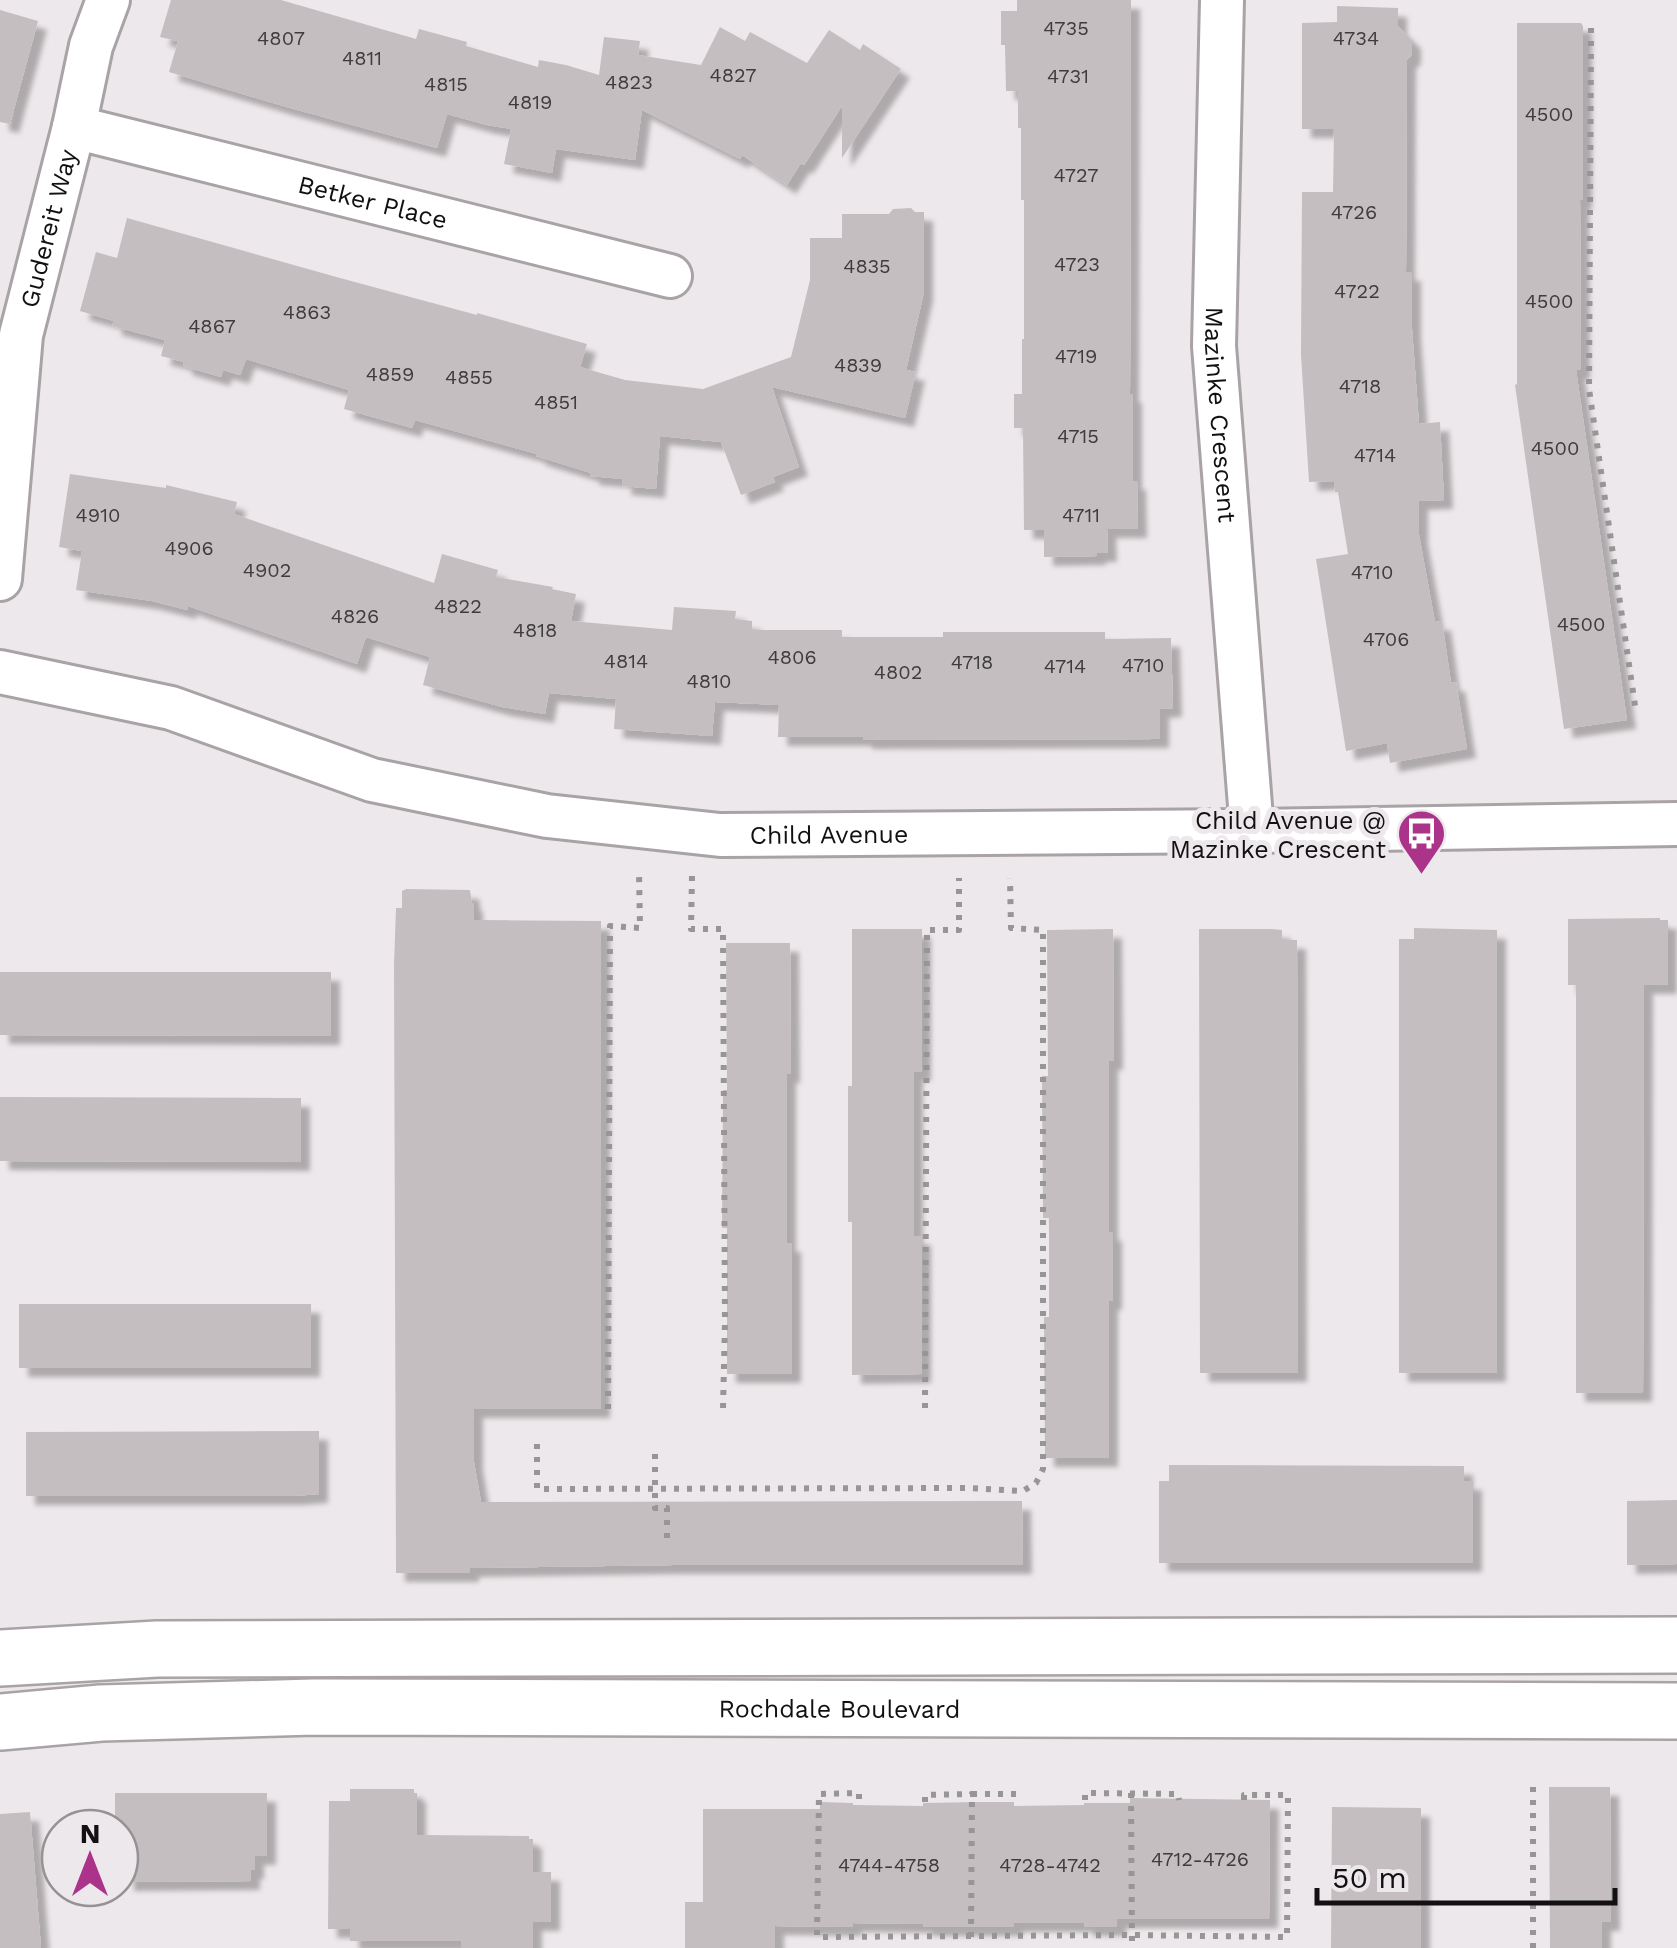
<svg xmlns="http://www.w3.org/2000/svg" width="1677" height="1948" viewBox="0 0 1677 1948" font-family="'Work Sans',sans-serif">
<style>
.building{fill:#c4bec1;filter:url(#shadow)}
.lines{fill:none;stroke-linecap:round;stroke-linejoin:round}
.street-casing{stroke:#a9a3a6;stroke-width:48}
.secondary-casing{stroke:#a9a3a6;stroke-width:60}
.path{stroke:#989597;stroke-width:6;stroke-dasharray:5 8;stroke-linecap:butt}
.street{stroke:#fff;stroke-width:42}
.secondary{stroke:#fff;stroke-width:55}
.labels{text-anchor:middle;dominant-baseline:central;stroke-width:10;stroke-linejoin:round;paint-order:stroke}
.number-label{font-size:20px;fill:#3e3c3d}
.street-label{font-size:25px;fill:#121011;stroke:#ede8eb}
.poi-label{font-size:25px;fill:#121011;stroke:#ede8eb;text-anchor:end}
</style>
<defs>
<filter id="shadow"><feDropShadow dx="9" dy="9" stdDeviation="2.5" flood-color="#0004"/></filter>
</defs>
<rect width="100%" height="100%" fill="#ede8eb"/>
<!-- building -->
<g class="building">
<polygon points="171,0 281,0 416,39 419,29 467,42 466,46 538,67 539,60 566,65 599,75 604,37 640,41 638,55 701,65 720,27 745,41 750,32 807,63 829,30 860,50 863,44 901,69 842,158 842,106 804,165 801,163 787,185 742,155 740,159 642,110 635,160 556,149 552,173 504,164 511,129 487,125 447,114 437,148 290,108 169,72 178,41 160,37"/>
<polygon points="1017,0 1131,0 1130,394 1133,394 1133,481 1137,481 1138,529 1107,529 1108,553 1097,553 1097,556 1044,557 1044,530 1024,530 1023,428 1014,428 1014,394 1022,394 1022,339 1024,339 1024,200 1021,200 1021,128 1018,128 1018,91 1006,91 1005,45 1001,45 1001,11 1017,11"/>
<polygon points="1337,6 1398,8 1398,26 1412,40 1412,55 1407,60 1406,272 1412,272 1412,329 1419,424 1440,422 1444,500 1419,501 1419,535 1435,622 1442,621 1451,683 1456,682 1467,749 1390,763 1387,743 1346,751 1316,559 1348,554 1338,492 1335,492 1334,481 1309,482 1301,355 1302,192 1333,192 1334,129 1302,129 1302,23 1337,22"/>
<polygon points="0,10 38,21 10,124 0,122"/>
<polygon points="1517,23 1581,23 1583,26 1583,200 1580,200 1581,370 1576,370 1627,720 1564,729 1515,385 1517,384"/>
<polygon points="911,208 915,212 924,212 924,292 906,370 916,372 905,418 772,387 799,467 773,477 775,482 741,495 721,442 660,436 656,489 622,486 623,479 590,476 591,473 536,456 537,454 415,420 412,428 344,409 349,390 246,359 240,375 223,370 221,377 183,366 184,362 161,356 165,340 112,326 114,321 80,311 96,252 117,258 127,218 340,278 477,315 477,313 587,344 580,367 625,380 703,389 791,357 810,280 810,238 842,238 842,214 889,214 893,209"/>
<polygon points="70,474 166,488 166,485 237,502 234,514 434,583 442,554 498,570 496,577 553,587 552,589 576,594 571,621 672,630 674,607 736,611 735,619 752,621 752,630 842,630 842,637 943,637 943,632 1105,632 1105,639 1171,638 1173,708 1160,709 1160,739 863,740 863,737 778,737 779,705 715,702 712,736 614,729 616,699 549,693 545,714 502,707 423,685 430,657 366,637 357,664 188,606 187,610 152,601 76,590 82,551 59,547"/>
<polygon points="406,889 470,890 472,903 474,903 474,920 601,921 601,1409 474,1409 474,1462 481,1502 1022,1501 1023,1565 673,1565 470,1568 470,1573 396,1573 394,965 396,908 402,908 402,891"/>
<polygon points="1660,918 1660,920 1668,920 1668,985 1644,985 1643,1393 1576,1393 1576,985 1568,985 1568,919"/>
<polygon points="1414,928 1497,930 1497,1373 1399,1373 1399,939 1414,939"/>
<polygon points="852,929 922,929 922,1072 914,1072 914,1236 922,1236 922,1374 852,1375 852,1222 848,1222 848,1086 852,1086"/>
<polygon points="1113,929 1114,1061 1109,1061 1109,1232 1113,1232 1113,1301 1109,1301 1109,1458 1045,1458 1044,1317 1049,1317 1049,1218 1043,1218 1042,1076 1048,1076 1047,930"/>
<polygon points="1199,929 1272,929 1282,930 1282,940 1297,940 1298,1373 1200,1373"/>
<polygon points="726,943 790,943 791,1074 787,1074 787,1243 792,1243 792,1374 727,1374 727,1228 722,1228 723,1090 727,1090"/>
<polygon points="0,972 331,972 331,1036 0,1035"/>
<polygon points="0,1097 301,1098 301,1162 0,1161"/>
<rect x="19" y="1304" width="292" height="64"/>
<polygon points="319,1431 319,1494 294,1496 26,1496 26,1432"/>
<polygon points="1169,1465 1464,1466 1464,1481 1473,1481 1473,1563 1159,1563 1159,1481 1169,1481"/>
<polygon points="1677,1500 1677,1564 1627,1565 1627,1501"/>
<polygon points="1549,1787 1610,1787 1611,1922 1602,1922 1602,1948 1550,1948"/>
<polygon points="350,1789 414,1789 414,1793 417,1793 417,1835 529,1836 529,1839 533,1839 533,1872 551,1872 551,1922 533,1922 533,1948 461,1948 461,1941 350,1941 350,1929 328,1929 329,1801 350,1801"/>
<polygon points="115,1793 267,1793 267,1856 255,1856 255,1870 251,1870 251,1881 125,1882 125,1857 120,1857 120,1828 115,1828"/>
<polygon points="1130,1798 1270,1800 1269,1919 1117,1919 1117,1927 1084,1927 1084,1923 1014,1923 1014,1927 923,1927 923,1924 853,1923 852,1927 775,1926 775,1948 685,1948 685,1902 703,1902 703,1809 820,1809 820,1802 853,1803 853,1805 923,1806 923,1803 980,1802 1014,1802 1014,1806 1084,1805 1084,1803 1130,1803"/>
<polygon points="1332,1807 1421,1808 1421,1948 1331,1948"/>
<polygon points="30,1812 41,1948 0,1948 0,1814"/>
</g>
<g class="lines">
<defs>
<g id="street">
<path id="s1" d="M1222,0L1214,346L1252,831"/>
<path id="s2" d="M74,127L670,276"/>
<path id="s3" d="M0,579L21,335L74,127L91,46L108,0"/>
<path id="s4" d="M0,672L171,708L372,780L547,816L720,835L1252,831L1677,824"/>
</g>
<g id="secondary">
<polyline points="0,1658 157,1649 1677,1645"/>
<path id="s5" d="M0,1722L101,1713L314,1707L1677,1711"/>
</g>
</defs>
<!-- street casing -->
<use href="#street" class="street-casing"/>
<!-- secondary casing -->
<use href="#secondary" class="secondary-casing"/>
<!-- path -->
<g class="path">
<polyline points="1591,28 1589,389 1635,706"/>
<polyline points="692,876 691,929 723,929 725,1322 723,1409"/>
<polyline points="925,1408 927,930 959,930 959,878"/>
<polyline points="608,1409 610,926 640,928 639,871"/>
<polyline points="537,1444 537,1489 968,1488 1023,1491 1036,1483 1043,1469 1043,930 1011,928 1010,878"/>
<polyline points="655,1454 655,1508 667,1508 667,1546"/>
<polyline points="1131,1793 1132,1948"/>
<polyline points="859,1799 859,1793 819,1794 817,1937 1131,1935 1287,1937 1288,1795 1244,1795 1244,1802"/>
<polyline points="1085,1800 1085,1793 1178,1794 1179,1800"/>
<polyline points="925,1802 925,1795 972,1794"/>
<polyline points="971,1937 972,1794 1018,1794 1018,1798"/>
<polyline points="1533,1948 1533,1784"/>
</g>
<!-- street -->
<use href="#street" class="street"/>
<!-- secondary -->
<use href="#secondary" class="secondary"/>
</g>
<!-- icons -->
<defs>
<symbol id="bus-pin" viewBox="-11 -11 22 30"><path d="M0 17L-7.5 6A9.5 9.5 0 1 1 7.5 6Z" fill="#ab3389" stroke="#ede8eb"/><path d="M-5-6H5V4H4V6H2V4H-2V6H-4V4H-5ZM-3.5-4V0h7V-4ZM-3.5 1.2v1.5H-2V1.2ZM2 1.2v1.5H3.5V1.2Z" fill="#fff"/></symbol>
</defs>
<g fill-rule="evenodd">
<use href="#bus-pin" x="1394" y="806" width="55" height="75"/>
</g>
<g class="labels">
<!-- number labels -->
<g class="number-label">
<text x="1066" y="28">4735</text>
<text x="281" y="38">4807</text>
<text x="1356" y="38">4734</text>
<text x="362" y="58">4811</text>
<text x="733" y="75">4827</text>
<text x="1068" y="76">4731</text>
<text x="629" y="82">4823</text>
<text x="446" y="84">4815</text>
<text x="530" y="102">4819</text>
<text x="1549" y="114">4500</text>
<text x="1076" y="175">4727</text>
<text x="1354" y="212">4726</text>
<text x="1077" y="264">4723</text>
<text x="867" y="266">4835</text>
<text x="1357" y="291">4722</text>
<text x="1549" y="301">4500</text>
<text x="307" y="312">4863</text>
<text x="212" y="326">4867</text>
<text x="1076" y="356">4719</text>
<text x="858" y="365">4839</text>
<text x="390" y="374">4859</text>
<text x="469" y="377">4855</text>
<text x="1360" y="386">4718</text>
<text x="556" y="402">4851</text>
<text x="1078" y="436">4715</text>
<text x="1555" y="448">4500</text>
<text x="1375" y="455">4714</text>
<text x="98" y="515">4910</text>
<text x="1081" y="515">4711</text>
<text x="189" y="548">4906</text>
<text x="267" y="570">4902</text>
<text x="1372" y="572">4710</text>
<text x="458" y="606">4822</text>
<text x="355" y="616">4826</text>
<text x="1581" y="624">4500</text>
<text x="535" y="630">4818</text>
<text x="1386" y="639">4706</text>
<text x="792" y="657">4806</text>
<text x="626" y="661">4814</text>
<text x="972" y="662">4718</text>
<text x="1143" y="665">4710</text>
<text x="1065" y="666">4714</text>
<text x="898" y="672">4802</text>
<text x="709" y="681">4810</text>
<text x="1200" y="1859">4712-4726</text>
<text x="889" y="1865">4744-4758</text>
<text x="1050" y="1865">4728-4742</text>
</g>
<!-- street labels -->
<g class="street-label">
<text stroke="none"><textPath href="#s2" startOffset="308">Betker Place</textPath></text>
<text stroke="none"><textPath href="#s3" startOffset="355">Gudereit Way</textPath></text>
<text stroke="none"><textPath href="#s1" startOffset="415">Mazinke Crescent</textPath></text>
<text stroke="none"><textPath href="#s4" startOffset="850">Child Avenue</textPath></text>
<text stroke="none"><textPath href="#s5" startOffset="840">Rochdale Boulevard</textPath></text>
</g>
<!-- poi labels -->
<g class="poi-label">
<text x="1386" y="820">Child Avenue @<tspan x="1386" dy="29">Mazinke Crescent</tspan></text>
</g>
</g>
<!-- north arrow -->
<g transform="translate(90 1858)"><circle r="48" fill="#ede8eb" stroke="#959294" stroke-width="2.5"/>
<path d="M0-8L18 38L0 25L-18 38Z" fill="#ab3389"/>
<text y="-15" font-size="28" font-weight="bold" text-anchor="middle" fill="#121011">N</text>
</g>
<!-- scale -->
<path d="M1317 1888v15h298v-15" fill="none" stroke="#121011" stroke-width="5"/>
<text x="1332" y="1888" font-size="30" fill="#121011" stroke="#ede8eb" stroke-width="8" paint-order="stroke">50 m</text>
</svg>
